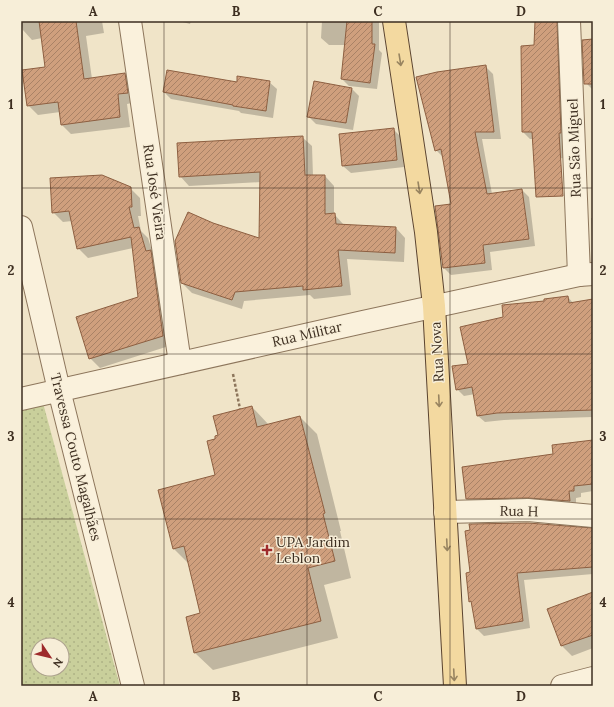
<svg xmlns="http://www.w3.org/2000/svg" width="614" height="707" viewBox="0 0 614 707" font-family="Lora,serif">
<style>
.grass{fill:url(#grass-dots);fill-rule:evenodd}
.shadow{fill:#0003}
.building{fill:url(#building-hatch);stroke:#8d5f41}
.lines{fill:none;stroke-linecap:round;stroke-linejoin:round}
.street-casing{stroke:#8d765c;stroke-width:24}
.primary-casing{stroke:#5b4430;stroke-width:24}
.path{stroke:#8d765c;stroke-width:2.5;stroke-dasharray:3 2;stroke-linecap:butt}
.street{stroke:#faf1dc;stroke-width:22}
.primary{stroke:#f3d9a0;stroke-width:22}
.oneway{stroke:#988460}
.grid{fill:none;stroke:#3d2e20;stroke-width:1;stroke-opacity:0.55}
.poi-dot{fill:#9e2a2b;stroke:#f7eed8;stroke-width:1.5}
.labels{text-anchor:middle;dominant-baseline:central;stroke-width:3;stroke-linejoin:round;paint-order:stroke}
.street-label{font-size:14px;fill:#3d2e20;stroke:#f7eed8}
.poi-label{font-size:14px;fill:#3d2e20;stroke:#f7eed8;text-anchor:start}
.neatline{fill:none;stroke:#3d2e20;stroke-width:1.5}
.grid-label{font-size:13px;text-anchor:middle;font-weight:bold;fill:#3d2e20}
</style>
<defs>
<pattern id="grass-dots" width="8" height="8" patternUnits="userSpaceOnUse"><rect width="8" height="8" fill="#c9cf9b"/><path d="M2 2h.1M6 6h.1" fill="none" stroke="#aeb285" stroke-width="1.8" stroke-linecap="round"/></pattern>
<pattern id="building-hatch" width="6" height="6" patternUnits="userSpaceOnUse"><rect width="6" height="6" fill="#cf9f7d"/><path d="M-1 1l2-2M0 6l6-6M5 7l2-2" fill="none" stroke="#a98266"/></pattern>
</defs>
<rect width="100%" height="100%" fill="#f0e4c8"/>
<!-- grass -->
<path class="grass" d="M43,403L120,686H21V408ZM38,645H62V669H38Z"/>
<!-- shadow -->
<g class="shadow">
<polygon points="21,21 102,21 104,33 86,36 92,79 125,74 135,84 137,102 127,104 130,127 71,134 62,125 60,112 38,115 28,105 46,68 42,38 32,40 23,30"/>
<polygon points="179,21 191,21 190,24"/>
<polygon points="322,21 378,21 379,22 379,50 382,53 377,89 349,86 342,79 346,45 329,45 321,38"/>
<polygon points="536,21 566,21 567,158 541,159 533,139 530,139 523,132 535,46"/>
<polygon points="593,40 593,90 585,82"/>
<polygon points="486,67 493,74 501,139 482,139 492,194 522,190 529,197 535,246 490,252 492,270 451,275 444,268 452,205 443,157 436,150"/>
<polygon points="269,82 277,89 273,118 241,113 239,111 171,99 164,92 238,83"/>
<polygon points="315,82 352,89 359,96 353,130 316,124 308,116"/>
<polygon points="393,129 401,137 404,167 351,173 343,166"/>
<polygon points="302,137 312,146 313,176 325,176 334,186 334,214 344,225 396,228 405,238 404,262 347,259 351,295 314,299 310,295 244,301 242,309 192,293 182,283 212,224 260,239 261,182 189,186 180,176"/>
<polygon points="130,188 140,198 141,216 138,216 141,231 148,238 153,254 172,345 100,368 90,358 139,298 133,248 88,258 78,248 72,221 63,222 53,212"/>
<polygon points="591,218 593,218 593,238 592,237"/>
<polygon points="568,297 573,303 593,300 593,417 504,420 485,422 478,416 475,394 464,396 457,389 469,365 504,318 545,301"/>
<polygon points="252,407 269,425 300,417 317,434 341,531 340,531 351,578 324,585 338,638 213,670 195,653 202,614 190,565 174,549 217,476 216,440"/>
<polygon points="593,441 593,491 581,493 581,497 576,498 576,508 474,505 467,499 554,455"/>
<polygon points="593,529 593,574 524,580 530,628 484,636 477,629 473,604 470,601 467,574"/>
<polygon points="593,593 593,648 572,656 562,646 549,609"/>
</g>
<!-- building -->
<g class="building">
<polygon points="39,21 76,21 84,79 125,73 128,93 118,94 120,117 61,125 58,102 27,106 22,70 45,67"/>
<polygon points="347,21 372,21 372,44 375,44 370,83 341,79"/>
<polygon points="535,21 557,21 561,133 559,133 563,196 536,197 532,132 522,132 521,46 534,45"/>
<polygon points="593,39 593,84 584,84 582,40"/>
<polygon points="486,65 494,132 475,132 487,194 522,189 529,239 483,245 485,263 443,268 435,206 451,204 441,149 435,151 416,77 437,72"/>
<polygon points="167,70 237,82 237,76 270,81 266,111 233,106 233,105 163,92"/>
<polygon points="314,81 352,88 346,123 307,117"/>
<polygon points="394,128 397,160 342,166 339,134"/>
<polygon points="303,136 305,175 325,175 325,214 335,213 336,224 396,227 395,253 338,250 342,286 303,290 303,286 235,292 232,300 181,283 175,241 188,212 213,223 259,238 260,172 179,177 177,143"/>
<polygon points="102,175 131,187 132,207 129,207 134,228 139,227 146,251 151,250 163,336 89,359 76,317 138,297 131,237 77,249 69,211 52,213 50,178"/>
<polygon points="568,296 569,303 593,299 593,410 497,413 477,416 472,387 456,390 452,366 468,364 460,327 503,317 502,305 544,301 544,299"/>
<polygon points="252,406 257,427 300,416 325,513 323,514 335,561 308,568 321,621 194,653 186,617 200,613 184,546 173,549 158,490 215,475 207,441 215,439 215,436 218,435 213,416"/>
<polygon points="593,440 593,484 574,486 574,491 569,491 570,501 528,498 466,499 462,467 553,454 552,445"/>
<polygon points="528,523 593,528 593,567 517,573 523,621 476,629 471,601 469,602 466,573 470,572 465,531 470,530 469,524"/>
<polygon points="593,592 593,635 561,646 547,609"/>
</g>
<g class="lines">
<defs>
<g id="street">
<polyline points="130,21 180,363"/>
<polyline points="569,21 579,275"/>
<polyline points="21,227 59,390 133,686"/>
<polyline points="21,399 363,322 579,275 593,274"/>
<polyline points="445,512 528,510 593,516"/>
<polyline points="562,686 593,678"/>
</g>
<polyline id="primary" points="394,21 426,232 434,306 455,686"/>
</defs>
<!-- street casing -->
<use href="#street" class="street-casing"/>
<!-- primary casing -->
<use href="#primary" class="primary-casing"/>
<!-- path -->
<polyline class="path" points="233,374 240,409"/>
<!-- street -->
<use href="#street" class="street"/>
<!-- primary -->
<use href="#primary" class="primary"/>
</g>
<!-- one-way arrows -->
<defs><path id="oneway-shaft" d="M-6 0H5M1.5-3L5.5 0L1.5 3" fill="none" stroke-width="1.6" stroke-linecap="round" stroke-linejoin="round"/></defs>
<g class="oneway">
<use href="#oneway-shaft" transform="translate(400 60) rotate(81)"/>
<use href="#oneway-shaft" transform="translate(419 188) rotate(81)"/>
<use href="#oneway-shaft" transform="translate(439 401) rotate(87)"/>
<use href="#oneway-shaft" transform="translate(447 545) rotate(87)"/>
<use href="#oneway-shaft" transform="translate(454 675) rotate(87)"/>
</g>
<!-- grid -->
<path class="grid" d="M164,21V686M307,21V686M450,21V686M21,188H593M21,354H593M21,519H593"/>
<!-- markers -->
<path class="poi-dot" d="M265 544h4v4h4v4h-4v4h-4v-4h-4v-4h4z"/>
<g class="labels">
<!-- street labels -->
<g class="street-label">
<text transform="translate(574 148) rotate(-92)">Rua São Miguel</text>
<text transform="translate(155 192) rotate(82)">Rua José Vieira</text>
<text transform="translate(307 334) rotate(-13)">Rua Militar</text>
<text transform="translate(437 352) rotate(-93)">Rua Nova</text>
<text transform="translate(76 457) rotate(76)">Travessa Couto Magalhães</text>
<text transform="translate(519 511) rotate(1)">Rua H</text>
</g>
<!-- poi labels -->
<g class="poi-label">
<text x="276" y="542">UPA Jardim<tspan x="276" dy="16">Leblon</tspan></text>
</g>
</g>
<!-- border -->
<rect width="614" height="707" fill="none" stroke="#f7eed8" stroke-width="44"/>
<!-- north arrow -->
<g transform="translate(50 657) rotate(125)"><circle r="19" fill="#f7eed8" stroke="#ada18e"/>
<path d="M0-3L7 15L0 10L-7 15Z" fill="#9e2a2b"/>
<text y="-6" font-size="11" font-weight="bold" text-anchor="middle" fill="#3d2e20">N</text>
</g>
<rect x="22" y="22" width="570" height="663" class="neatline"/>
<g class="grid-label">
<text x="93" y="16">A</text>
<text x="236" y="16">B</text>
<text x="378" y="16">C</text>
<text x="521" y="16">D</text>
<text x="11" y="109">1</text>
<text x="603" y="109">1</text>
<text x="11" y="275">2</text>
<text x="603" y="275">2</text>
<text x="11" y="441">3</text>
<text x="603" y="441">3</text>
<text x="11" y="607">4</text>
<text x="603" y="607">4</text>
<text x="93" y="701">A</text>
<text x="236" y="701">B</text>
<text x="378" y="701">C</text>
<text x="521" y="701">D</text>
</g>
</svg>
